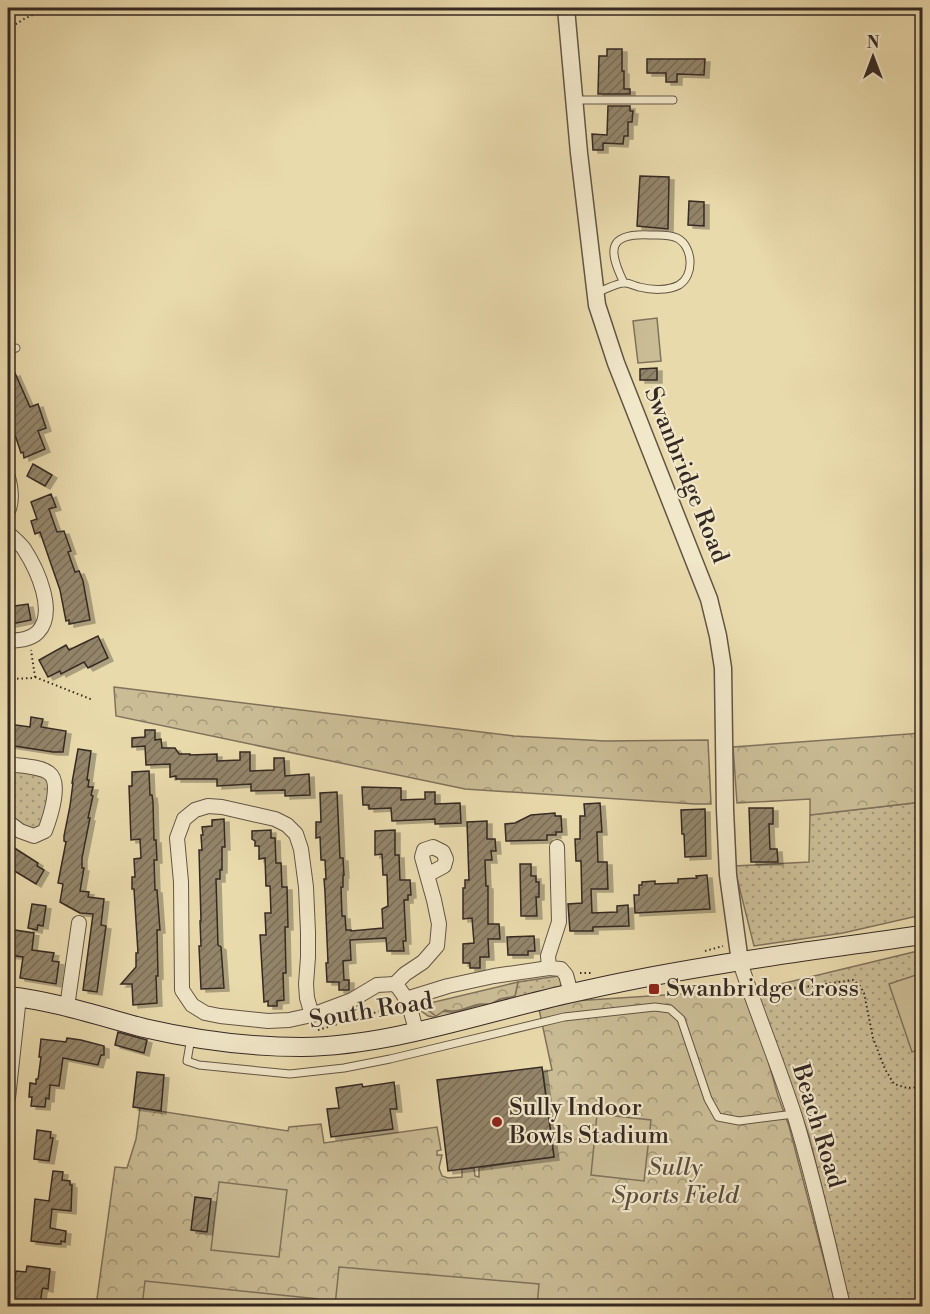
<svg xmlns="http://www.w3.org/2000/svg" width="930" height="1314" viewBox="0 0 930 1314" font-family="'Libre Bodoni',serif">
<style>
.grass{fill:url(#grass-dots);stroke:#80725c;stroke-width:1.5}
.forest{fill:url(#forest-crowns);stroke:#80725c;stroke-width:1.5}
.garden{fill:#cabc95;stroke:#80725c;stroke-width:1.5}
.building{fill:url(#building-hatch);stroke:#352923;stroke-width:1.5;filter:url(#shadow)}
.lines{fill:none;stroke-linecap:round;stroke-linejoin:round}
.service-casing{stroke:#625545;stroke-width:9}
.minor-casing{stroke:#625545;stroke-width:16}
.tertiary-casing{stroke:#625545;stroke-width:19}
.secondary-casing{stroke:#352923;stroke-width:20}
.path{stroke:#352923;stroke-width:2;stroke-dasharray:1.5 3;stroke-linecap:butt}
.service{stroke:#f1e7c9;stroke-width:7}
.minor{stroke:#f1e7c9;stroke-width:14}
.tertiary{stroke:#f1e7c9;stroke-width:16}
.secondary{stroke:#f1e7c9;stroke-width:18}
.poi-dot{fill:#8f2418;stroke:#f1e7c9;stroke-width:2}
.labels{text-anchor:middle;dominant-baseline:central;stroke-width:4.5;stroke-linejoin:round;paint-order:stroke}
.street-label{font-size:24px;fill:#352923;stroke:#f1e7c9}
.poi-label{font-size:24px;fill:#352923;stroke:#f1e7c9;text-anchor:start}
.park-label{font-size:24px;font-style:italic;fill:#5a4e40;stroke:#f1e7c9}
</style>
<defs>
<pattern id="grass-dots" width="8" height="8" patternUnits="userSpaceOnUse" patternTransform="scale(1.5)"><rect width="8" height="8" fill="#cabc95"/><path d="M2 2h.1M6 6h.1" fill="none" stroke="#a59979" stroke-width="1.8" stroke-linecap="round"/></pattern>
<pattern id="forest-crowns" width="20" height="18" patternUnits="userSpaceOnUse" patternTransform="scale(1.5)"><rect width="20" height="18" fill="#cabc95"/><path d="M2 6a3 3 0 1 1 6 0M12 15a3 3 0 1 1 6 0" fill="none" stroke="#a59979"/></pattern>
<pattern id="building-hatch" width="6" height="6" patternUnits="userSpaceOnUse" patternTransform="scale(1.5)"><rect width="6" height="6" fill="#93856a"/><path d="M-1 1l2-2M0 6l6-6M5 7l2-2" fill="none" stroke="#796d57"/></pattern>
<filter id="shadow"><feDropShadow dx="5" dy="3" stdDeviation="0" flood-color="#0004"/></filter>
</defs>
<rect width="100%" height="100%" fill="#e9daac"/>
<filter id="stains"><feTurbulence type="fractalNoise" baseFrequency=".00333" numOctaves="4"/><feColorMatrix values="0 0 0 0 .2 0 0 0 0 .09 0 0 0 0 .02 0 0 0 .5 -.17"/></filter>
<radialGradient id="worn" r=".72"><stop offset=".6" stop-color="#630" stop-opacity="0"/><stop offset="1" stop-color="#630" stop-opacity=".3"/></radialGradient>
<!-- grass -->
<g class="grass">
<polygon points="8,769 40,774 50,780 45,822 34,831 8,817"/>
<polygon points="922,802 922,915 843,933 754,946 734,866 809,862 810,815"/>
<polygon points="922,950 922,1303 915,1306 849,1306 837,1249 809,1136 756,990"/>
<path d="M558,976L561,979L562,983L559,988L439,1018L428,1016L420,1010L419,1005L426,1004L428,1010C435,1010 450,1013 456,1012C467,1010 478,1002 489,1005L500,999L515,996L518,982Z"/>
</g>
<!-- forest -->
<g class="forest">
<polygon points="114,687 514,736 605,741 708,740 711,804 695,804 465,789 116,716"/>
<polygon points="922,733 922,802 810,815 810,799 737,803 733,747"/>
<path d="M518,982L515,996L500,999L489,1005C475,1000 462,1015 445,1010L436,1016L428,1010L426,1004Z"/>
<polygon points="742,990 765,1050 778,1096 789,1126 836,1306 96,1306 115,1167 127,1168 136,1139 140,1108 288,1131 289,1127 321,1124 324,1143 437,1127 441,1150 437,1151 437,1155 442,1155 439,1168 442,1176 448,1178 462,1177 462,1169 474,1168 475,1176 479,1177 479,1168 554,1156 543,1072 552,1070 539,1009 573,1001"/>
</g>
<!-- garden -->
<g class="garden">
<polygon points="657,318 661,361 638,363 633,321"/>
<polygon points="922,973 922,1048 912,1052 889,984"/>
<polygon points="597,1114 651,1120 644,1181 591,1175"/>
<polygon points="219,1182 287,1190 279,1257 211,1250"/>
<polygon points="339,1267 539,1284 537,1306 335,1306"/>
<polygon points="145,1281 318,1299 317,1306 142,1306"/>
</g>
<!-- building -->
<g class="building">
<polygon points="607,49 622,49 622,71 624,71 624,89 630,89 630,94 598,94 599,56 607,56"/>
<polygon points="647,59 705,59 704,75 677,74 677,82 666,82 666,73 647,73"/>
<polygon points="608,106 630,106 630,111 633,111 632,122 628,122 628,136 624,136 623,144 603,143 603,150 593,150 592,134 607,135"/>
<polygon points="640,176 669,177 668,229 637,226"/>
<polygon points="689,201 704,202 704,226 688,225"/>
<polygon points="657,368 657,380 640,380 640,369"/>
<polygon points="15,373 30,407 38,404 46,428 38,431 45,449 24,458 23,452 21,453 13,429 11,430 8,421 8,375"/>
<polygon points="33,464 52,475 45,486 27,476"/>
<polygon points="51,494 56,507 49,509 57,532 64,531 71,551 68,552 75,572 79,571 83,581 90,620 69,624 69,620 66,621 60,590 52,567 40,532 35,534 31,521 37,519 31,502"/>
<polygon points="28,604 31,620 11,624 8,607"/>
<polygon points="98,636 108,658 88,668 84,662 61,674 60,671 48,677 39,660 66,645 69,650"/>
<polygon points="31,717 43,719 41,727 66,731 63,752 53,752 8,745 9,724 30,727"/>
<polygon points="145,730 155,730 155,740 161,739 162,748 175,748 179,754 190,754 190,755 217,754 217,761 240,760 240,752 250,752 250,771 274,770 274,758 284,758 285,776 309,774 310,795 285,796 285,790 251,791 251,784 217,786 217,779 176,779 176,776 170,777 170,764 146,765 145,746 132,747 132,738 145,737"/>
<polygon points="78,749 91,751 87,780 89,780 88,787 93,787 91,795 93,796 88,818 90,818 82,858 82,868 84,868 80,891 89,892 88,897 104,899 101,925 106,926 97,992 83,990 93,914 80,913 60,902 63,884 58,883 66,842 64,841 64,836 70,806 73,783 72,783"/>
<polygon points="149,771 150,795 152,795 153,802 154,840 156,840 157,860 154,860 155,890 157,890 160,930 157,930 158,976 156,976 157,1003 133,1005 132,984 121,984 136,967 136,953 138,953 134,889 132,889 132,877 135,877 134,859 141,858 140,839 131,840 129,786 132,786 132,772"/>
<polygon points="362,787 401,788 401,800 425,799 425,792 435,792 435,804 460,803 461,823 435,824 435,819 392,821 391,808 369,809 369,805 363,805"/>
<polygon points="337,792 340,858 343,858 344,875 343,875 343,887 341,887 342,916 345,916 346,930 351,930 351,931 383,928 382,909 388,906 387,875 383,875 382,854 375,855 375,831 395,830 395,855 399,855 400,880 410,880 411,895 408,895 408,900 404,900 406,941 403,941 404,951 387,951 386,938 350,940 351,960 343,961 344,980 349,980 349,990 339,990 339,982 327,982 326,963 328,963 325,892 324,879 326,879 325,860 321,860 320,837 316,838 316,822 321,822 320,793"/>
<polygon points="600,803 602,832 597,832 597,834 598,862 607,862 608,889 591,889 592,913 617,912 617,906 628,905 629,926 593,927 593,931 570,931 568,904 582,903 581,861 576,861 575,839 580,839 580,816 585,816 584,804"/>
<polygon points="749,808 773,808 773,824 769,824 770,849 777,849 778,862 751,862"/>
<polygon points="705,809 706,856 685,857 684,834 682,834 681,810"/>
<polygon points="555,813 555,816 561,816 562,832 556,832 556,835 547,835 547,840 506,841 505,824 515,823 531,815"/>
<polygon points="224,819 225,847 222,847 222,870 220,870 220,879 216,879 218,945 221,947 224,988 201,989 199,946 201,946 200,921 201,921 199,850 202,850 201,835 203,835 202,827 212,826 212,820"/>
<polygon points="487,821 487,839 495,839 496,851 491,851 492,860 485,860 486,886 488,886 488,924 499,924 500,939 488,939 489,957 480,957 480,968 470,968 470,963 463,963 463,944 474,943 472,918 463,919 463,888 465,888 465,880 469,880 467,822"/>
<polygon points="271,830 271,838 275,838 276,863 281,863 282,887 287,887 288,927 285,927 286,973 283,973 284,1000 277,1001 277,1006 268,1006 268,1001 264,1002 260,935 266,935 265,913 271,913 270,886 266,886 265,858 259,859 259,846 255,846 255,841 252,839 252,831"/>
<polygon points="8,844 38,863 37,866 44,870 36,884 8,867"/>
<polygon points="520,864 531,864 531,876 536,876 536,882 539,882 539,897 536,897 537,916 521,916"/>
<polygon points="707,875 710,909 635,913 634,895 639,895 639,885 642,885 642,882 655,881 655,884 678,883 678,879 697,878 696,876"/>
<polygon points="32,904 46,906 43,926 38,925 37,930 28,928"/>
<polygon points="8,929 34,933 32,950 54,953 52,961 59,962 56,984 20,978 23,957 8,955"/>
<polygon points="534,936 535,951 528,951 528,955 508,955 507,937"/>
<polygon points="118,1032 147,1040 144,1053 115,1045"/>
<polygon points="67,1038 81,1040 104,1046 104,1055 101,1055 98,1065 63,1058 59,1086 50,1085 49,1099 46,1098 45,1107 31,1106 32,1097 29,1097 30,1083 36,1084 36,1079 38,1079 41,1057 39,1057 41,1039 66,1042"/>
<polygon points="542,1067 554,1157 448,1171 437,1080"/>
<polygon points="137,1072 164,1075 161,1111 133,1107"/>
<polygon points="394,1082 397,1109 390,1109 393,1129 331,1137 327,1109 339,1108 336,1088 362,1084 363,1087"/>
<polygon points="37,1130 51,1132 50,1138 53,1138 49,1161 34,1159"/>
<polygon points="53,1171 63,1172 62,1180 70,1181 70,1185 72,1185 71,1211 52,1209 50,1228 66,1231 65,1242 61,1241 61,1244 56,1244 31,1241 35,1199 49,1201"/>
<polygon points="195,1197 211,1199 207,1232 191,1230"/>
<polygon points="27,1266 50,1269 48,1289 43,1288 42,1290 40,1306 8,1306 8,1292 13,1293 16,1271 26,1272"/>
</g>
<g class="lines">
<defs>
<g id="service">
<polyline points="574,100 673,100"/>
<path d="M595,293C603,291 618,282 625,283C630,283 634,286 639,287C651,290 668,291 679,285C695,275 693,246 677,238C669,234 658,235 650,235C607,233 608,250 624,283"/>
<polyline points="8,351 16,348"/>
<polyline points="191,1038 187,1061 199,1065 290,1074 344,1068 390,1059 564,1017 655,1007 670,1009 681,1019 708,1099 718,1117 739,1121 794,1114"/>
</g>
<g id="minor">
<path d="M8,477C11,488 13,500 8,511"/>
<path d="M8,533C13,538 20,543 24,549C37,569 57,612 38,632C30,640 18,640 8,641"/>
<path d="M8,764C19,766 40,766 49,773C62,782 50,818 45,831L34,836L20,831L8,822"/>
<polyline points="557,847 559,922 548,956 549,968 561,969 566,975 571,993"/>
<path d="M740,962C757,1014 778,1064 795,1117C814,1179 828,1243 843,1306"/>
<polyline points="395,984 405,974 423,962 437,946 439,924 434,900 422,857 424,850 433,847 443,852 446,859 444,866 427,875"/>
<polyline points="406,999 448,986 494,976 549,968"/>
<polyline points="67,1007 79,923"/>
<path d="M312,1015L307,998L306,984L308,957V932L306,887L301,849L296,834L287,825L275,819L222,807L208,806L195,810L184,819L177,838L181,882L182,990L192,1005L205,1013L220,1016L268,1021L289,1020L312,1015L352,1000L377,985L395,984C408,997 412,1014 416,1031"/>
<polyline points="8,1098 19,997"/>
</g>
<polyline id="tertiary" points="566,8 579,153 597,305 616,363 709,599 718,636 723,668 725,810 728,875 740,962"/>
<path id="secondary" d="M8,996C54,1001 99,1016 144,1028C196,1040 248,1047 302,1047C391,1046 485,1012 572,993C687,966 805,952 922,935"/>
</defs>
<!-- service casing -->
<use href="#service" class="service-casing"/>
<!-- minor casing -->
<use href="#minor" class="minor-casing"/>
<!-- tertiary casing -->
<use href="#tertiary" class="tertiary-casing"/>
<!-- secondary casing -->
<use href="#secondary" class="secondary-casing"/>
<!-- path -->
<g class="path">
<polyline points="8,29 24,19 47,8"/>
<polyline points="35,677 93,700"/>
<polyline points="8,679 34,678 35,677 31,650"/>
<polyline points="705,951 723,946"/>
<polyline points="580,973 592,973"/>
<polyline points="763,993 853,980 860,986 864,993 873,1038 885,1069 894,1084 907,1088 922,1087"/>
<polyline points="318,1030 380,1011 395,1004"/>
<polyline points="906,1306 922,1299"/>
</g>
<!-- service -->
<use href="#service" class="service"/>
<!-- minor -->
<use href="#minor" class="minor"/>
<!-- tertiary -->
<use href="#tertiary" class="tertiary"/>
<!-- secondary -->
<use href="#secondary" class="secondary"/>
</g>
<!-- markers -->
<g class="poi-dot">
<rect x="648" y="983" width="12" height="12" rx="3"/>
<circle cx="497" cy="1122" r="6"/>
</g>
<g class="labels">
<!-- street labels -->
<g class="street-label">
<text transform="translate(686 475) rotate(68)">Swanbridge Road</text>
<text transform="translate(371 1011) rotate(-9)">South Road</text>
<text transform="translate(818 1126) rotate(73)">Beach Road</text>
</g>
<!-- poi labels -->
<g class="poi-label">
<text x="666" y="989">Swanbridge Cross</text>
<text x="509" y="1108">Sully Indoor<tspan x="509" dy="28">Bowls Stadium</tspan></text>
</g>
<!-- park labels -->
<g class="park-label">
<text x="675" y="1168">Sully<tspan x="675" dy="28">Sports Field</tspan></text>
</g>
</g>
<!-- margin -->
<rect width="930" height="1314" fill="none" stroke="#e9daac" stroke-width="30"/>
<rect x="9" y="9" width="912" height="1296" fill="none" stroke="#352923" stroke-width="3"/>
<rect x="15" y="15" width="900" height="1284" fill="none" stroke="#352923" stroke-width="1.5"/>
<!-- north arrow -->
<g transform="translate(873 57)" stroke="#f1e7c9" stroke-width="4.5" paint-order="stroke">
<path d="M0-4.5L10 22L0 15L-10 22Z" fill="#352923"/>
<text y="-9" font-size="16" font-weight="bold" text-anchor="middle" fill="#352923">N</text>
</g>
<rect width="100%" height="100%" filter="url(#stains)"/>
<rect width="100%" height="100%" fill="url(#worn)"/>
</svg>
